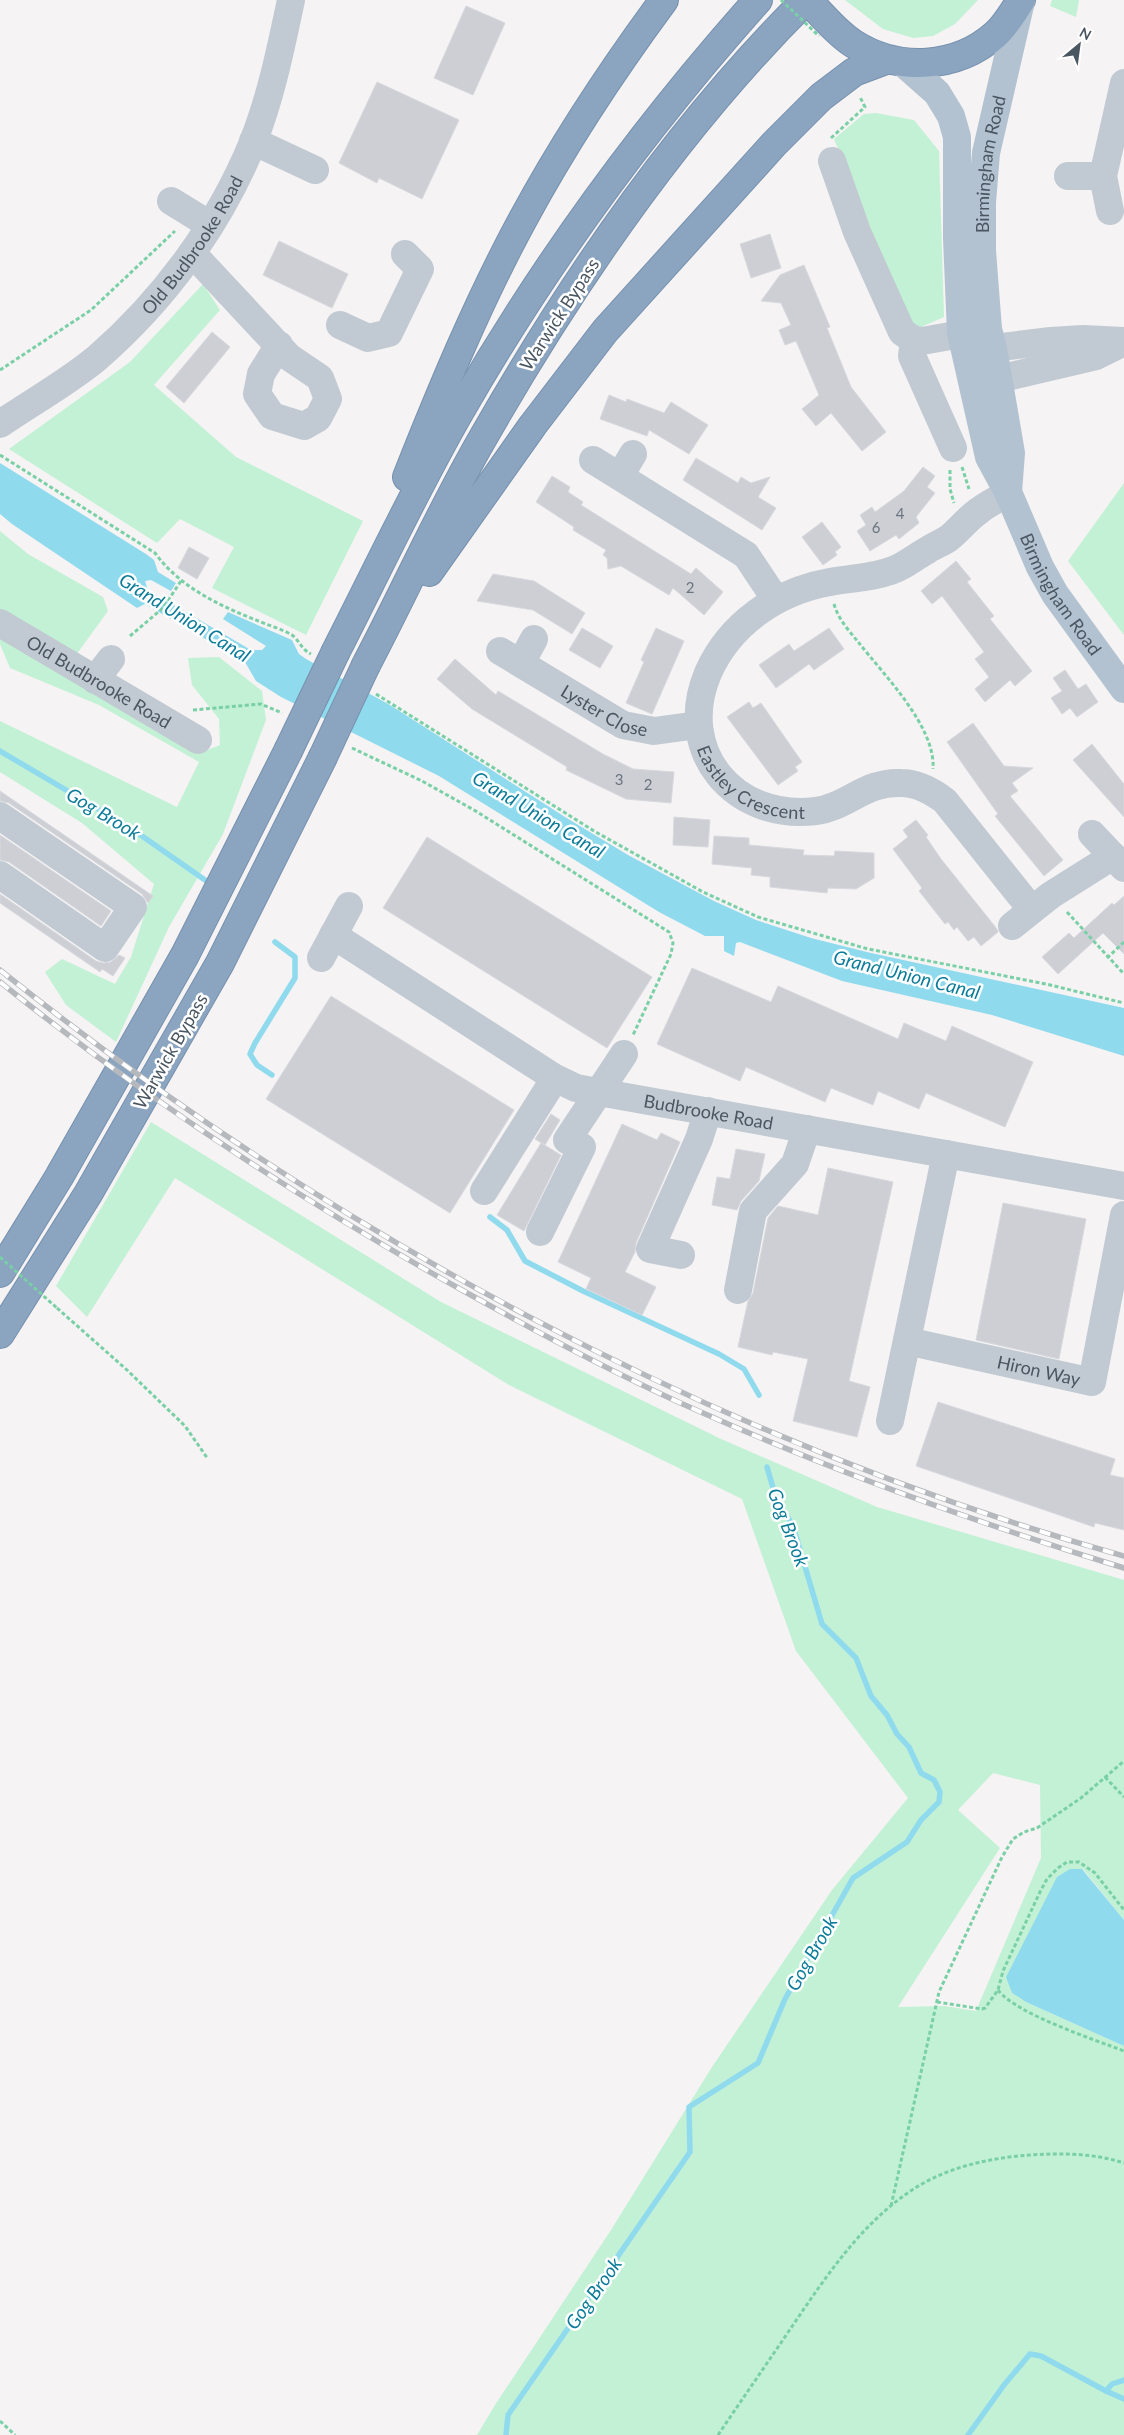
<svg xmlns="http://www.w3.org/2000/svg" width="1124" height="2435" viewBox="0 0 1124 2435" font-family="Lato,sans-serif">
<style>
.green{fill:#c3f1d5;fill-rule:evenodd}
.water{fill:#90daee}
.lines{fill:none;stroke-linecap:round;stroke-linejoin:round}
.stream{stroke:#90daee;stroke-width:5.5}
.building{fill:#cdcfd5;stroke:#d7d9de}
.highway-casing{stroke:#7690ad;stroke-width:30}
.path{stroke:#7ad0a6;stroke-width:3;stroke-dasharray:4 2.5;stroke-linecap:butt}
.minor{stroke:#c1cad2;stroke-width:28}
.major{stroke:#b3c2d1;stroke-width:28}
.highway{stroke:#8ba5c1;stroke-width:28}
.rail-casing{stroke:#b5b8bd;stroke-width:5.5}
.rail{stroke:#fff;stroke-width:4;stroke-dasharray:11;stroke-linecap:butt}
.highway-bridge-casing{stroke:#7690ad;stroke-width:30;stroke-linecap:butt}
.path-bridge{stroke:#7ad0a6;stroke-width:3;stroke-dasharray:4 2.5;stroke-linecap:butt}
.highway-bridge{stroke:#8ba5c1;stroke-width:28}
.labels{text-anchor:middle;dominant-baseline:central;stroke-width:5;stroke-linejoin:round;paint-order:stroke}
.number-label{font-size:15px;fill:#6b747e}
.street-label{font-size:18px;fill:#4a5661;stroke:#fff}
.water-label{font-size:19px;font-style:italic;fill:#0c7c9b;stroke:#fff}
</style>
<rect width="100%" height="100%" fill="#f5f3f3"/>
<!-- green -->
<g class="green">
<polygon points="845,0 978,0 955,24 933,36 913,38 883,29"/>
<polygon points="1052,0 1079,0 1076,17 1050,6"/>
<polygon points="876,113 914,120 939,151 944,317 912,331 834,139 864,114"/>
<polygon points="203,284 220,310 154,385 236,457 363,521 306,635 212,588 234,547 180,519 157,543 9,449 130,362"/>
<polygon points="1124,483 1124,635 1068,561"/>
<polygon points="0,531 28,554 103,597 108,611 76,655 0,610"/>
<polygon points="0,627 205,751 220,745 219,719 192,685 188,658 219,657 262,691 266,720 223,834 169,927 116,1042 66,1005 45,972 62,959 115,984 131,957 154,884 82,823 0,772 0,721 177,807 199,762 99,705 10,668 0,644"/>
<path d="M151,1122L441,1302L719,1438L877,1507L1124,1580V1920L1083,1869L1012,1993L1026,2002L1124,2046V2435H477L495,2405L611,2230L712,2067L832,1890L908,1798L796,1651L742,1499L509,1385L175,1178L87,1317L56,1286ZM993,1773L1040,1785L1041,1858L976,2011L944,2006L898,2007L1000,1848L958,1810Z"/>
</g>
<!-- water -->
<g class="water">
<polygon points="0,463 146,554 154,560 158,572 176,583 171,591 151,580 145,581 148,590 251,650 262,650 266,646 223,619 228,612 292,640 299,654 306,659 390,705 565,817 628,855 714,901 756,920 811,938 871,953 1124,1008 1124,1056 992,1015 842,981 740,942 736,943 734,956 724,951 724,936 705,936 659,912 439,776 281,697 256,681 245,662 145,604 137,608 12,524 0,514"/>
<polygon points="1070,1869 1082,1869 1124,1920 1124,2046 1026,2002 1012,1993 1006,1977 1057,1877"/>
</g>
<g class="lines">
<!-- stream -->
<g class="stream">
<polyline points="0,751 132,829 205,880"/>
<polyline points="272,1075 257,1065 250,1054 255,1043 295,978 295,957 275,942"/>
<polyline points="490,1217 507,1230 525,1261 583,1291 719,1354 744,1369 759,1395"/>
<polyline points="1106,2391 1124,2399"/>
<polyline points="506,2435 508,2415 690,2152 689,2107 758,2063 785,1999 853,1878 907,1842 921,1820 939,1802 940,1792 934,1780 921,1773 909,1747 897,1734 887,1715 871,1696 856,1658 822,1624 793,1526 776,1498 767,1467"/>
<polyline points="968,2435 1004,2385 1030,2354 1041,2356 1106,2391 1112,2384 1124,2380"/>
</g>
</g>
<!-- building -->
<g class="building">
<polygon points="466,6 505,23 473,95 434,78"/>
<polygon points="377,82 459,120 422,199 379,178 377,183 339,163"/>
<polygon points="770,234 781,268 751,278 740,244"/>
<polygon points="279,241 348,274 332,308 263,275"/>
<polygon points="804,265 830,327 827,328 851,387 886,432 862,451 831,413 816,426 802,409 819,395 796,341 785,345 779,330 791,325 781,303 761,301 780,275"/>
<polygon points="212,332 230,347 184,403 166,387"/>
<polygon points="609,395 626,402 627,399 664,413 671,402 708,425 689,454 649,430 647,436 600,419"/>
<polygon points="696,458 738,483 741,477 751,483 770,477 758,497 776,508 762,530 683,480"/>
<polygon points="923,467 935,476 927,487 935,493 916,517 919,523 899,539 896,535 870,551 857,531 866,525 860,515 872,507 875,512 904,491"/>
<polygon points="552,476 570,487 568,492 583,502 581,505 691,574 696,568 723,592 704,615 673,588 669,595 621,566 608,569 607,558 603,555 606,550 573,530 574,527 536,502"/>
<polygon points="822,522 841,547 835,552 837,555 823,565 802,537"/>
<polygon points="189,547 209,558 197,579 178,568"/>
<polygon points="956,561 971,579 967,582 994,616 990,619 1032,671 1015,686 1010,680 985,702 975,689 989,677 975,659 984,652 942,596 932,604 921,591"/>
<polygon points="493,574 534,581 585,613 572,634 533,610 477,601"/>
<polygon points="582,628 613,646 600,668 569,650"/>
<polygon points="656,628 684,641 652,714 626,703 644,662 641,660"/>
<polygon points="829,628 844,649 814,670 809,664 776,688 759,665 789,644 794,651"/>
<polygon points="455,659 496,695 498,691 603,754 633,769 674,772 671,803 626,799 566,770 567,767 472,709 437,679"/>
<polygon points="1065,670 1078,689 1086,684 1098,702 1077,717 1070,708 1062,714 1051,698 1062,691 1053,678"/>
<polygon points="749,702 753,708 761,703 802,762 795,767 798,771 778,785 727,717"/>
<polygon points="973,723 1004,766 1033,768 1012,783 1018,791 1010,796 1063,860 1044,876 995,816 998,814 947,742"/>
<polygon points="1092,744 1124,784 1124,817 1073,760"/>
<polygon points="0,791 153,896 148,903 142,894 9,803 0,801"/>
<polygon points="674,817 710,820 708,847 673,845"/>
<polygon points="916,820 928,835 926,837 941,859 997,929 998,932 981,946 974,937 968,941 957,927 954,930 948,922 945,924 919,891 922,888 893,849 908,837 903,830"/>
<polygon points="0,835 111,911 101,926 9,862 0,860"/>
<polygon points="714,836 749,838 749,845 804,850 803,855 834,856 835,851 874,853 874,878 856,889 828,888 827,893 770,887 770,877 751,875 752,868 712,864"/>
<polygon points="427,837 652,977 607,1048 383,908"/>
<polygon points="0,894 96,961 103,963 111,962 119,955 125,958 113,976 102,969 100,972 0,903"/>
<polygon points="1124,896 1124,954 1103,933 1058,974 1042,957 1069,933 1074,938 1112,903 1114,905"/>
<polygon points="692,968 771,1002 778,986 898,1039 904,1023 946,1041 952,1026 1033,1062 1005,1127 926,1093 919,1109 878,1091 873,1105 831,1088 825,1102 746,1067 740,1081 657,1044"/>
<polygon points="331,996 514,1110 450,1213 266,1099"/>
<polygon points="551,1114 560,1120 545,1145 535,1139"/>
<polygon points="622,1124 657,1140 661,1133 680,1142 636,1243 635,1252 625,1272 656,1287 642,1315 586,1289 591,1278 558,1262"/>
<polygon points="541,1143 561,1155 524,1231 497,1215"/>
<polygon points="736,1149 765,1154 759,1181 741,1201 737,1210 712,1205 717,1177 730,1179"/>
<polygon points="828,1168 893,1182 849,1381 870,1387 857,1437 793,1421 808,1359 773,1352 772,1355 738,1347 748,1301 753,1293 768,1218 778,1206 818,1215"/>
<polygon points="1003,1203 1086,1219 1059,1359 976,1340"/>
<polygon points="938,1402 1115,1459 1110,1475 1124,1478 1124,1530 1095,1523 1094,1527 916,1466"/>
</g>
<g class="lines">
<defs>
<g id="highway">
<path d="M807,0C822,14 836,33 854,44C898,72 957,69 996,34C1006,25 1014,11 1021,0"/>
<path d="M407,477C442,389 478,302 523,219C564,143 613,69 664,0"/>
<polyline points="429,572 533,425 605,331 774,144 821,97 854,72 886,60"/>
<path d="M336,651C377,571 415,489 460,411C546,261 643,129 758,0"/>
<path d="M366,665C406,589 441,510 484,436C573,280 678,127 806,0"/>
<polyline points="0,1273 59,1177 185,955 288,751"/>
<polyline points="0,1334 88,1194 220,963 322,759"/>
</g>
</defs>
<!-- highway casing -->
<use href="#highway" class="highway-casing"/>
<!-- path -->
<g class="path">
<polyline points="831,138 865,107 860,97"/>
<polyline points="0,370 91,310 175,231"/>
<path d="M0,455L155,553C180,587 218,605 256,620C267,625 282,629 292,635C299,640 302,650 311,654"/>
<polyline points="962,467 969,489"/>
<polyline points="950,470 950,489 954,503"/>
<path d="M834,604C838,619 850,632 859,643C884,675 936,727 933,769"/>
<polyline points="130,636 163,608 181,581"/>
<polyline points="376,694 594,831 703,892 758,917 868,949 1046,984 1124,1003"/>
<polyline points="193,710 261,704 282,713"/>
<polyline points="352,748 422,781 474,810 669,932 673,943 671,954 633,1035"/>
<polyline points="1067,912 1124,974"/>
<polyline points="1107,958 1124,942"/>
<polyline points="57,1308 127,1370 185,1426 208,1459"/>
<polyline points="1105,1777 1124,1797"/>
<path d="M998,1990C1016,2014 1093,2039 1124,2051"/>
<polyline points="937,2002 982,2009 985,2008 998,1990 1003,1971 1040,1892 1047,1879 1058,1868 1067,1862 1079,1862 1095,1873 1124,1910"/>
<polyline points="891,2206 939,1992 1002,1857 1013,1839 1024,1832 1037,1828 1081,1798 1124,1761"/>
<polyline points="0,2421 15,2435"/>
<path d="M718,2435C743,2398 768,2362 793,2325C827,2275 861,2224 912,2190C947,2167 989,2158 1030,2155C1062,2153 1093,2153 1124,2163"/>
</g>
<!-- minor -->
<g class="minor">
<polyline points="253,141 315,170"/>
<polyline points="832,161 857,232 902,332 914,340 922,341 984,330"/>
<polyline points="1068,176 1103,176"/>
<polyline points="171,201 210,225"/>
<polyline points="1110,211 1103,176 1124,83"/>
<polyline points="192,253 289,357 320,378 328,399 318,418 304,426 272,416 257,394 261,374 279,345"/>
<polyline points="340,325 368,338 389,333 420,269 405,254"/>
<polyline points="914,340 912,356 953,448"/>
<polyline points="974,361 993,348 1051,341 1083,339 1124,341"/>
<polyline points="976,369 998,379 1096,356 1124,342"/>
<path id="s1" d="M0,424C32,402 67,383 97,358C164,300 219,225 253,142C271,97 281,47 291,0"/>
<polyline points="593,460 746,555 776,600"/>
<polyline points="620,476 633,454"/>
<path id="s2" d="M1008,492C999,499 989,503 980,510C968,518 960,529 949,538C942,543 933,546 926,551C915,557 905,566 893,570C873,578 851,578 830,582C778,591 730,623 708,673C675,751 734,821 816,811C847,807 866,781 901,783C917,783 932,791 945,801L1032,910L1051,895L1113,856"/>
<path id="s3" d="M0,623L198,740"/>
<path id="s4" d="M500,651L623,725L654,731L698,725"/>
<polyline points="521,663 534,639"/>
<polyline points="95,680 111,659"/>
<polyline points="0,816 133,907 105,948 0,875"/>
<polyline points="1092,834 1124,868"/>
<polyline points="1012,926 1032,910"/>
<path id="s5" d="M333,935L555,1078L576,1088L1124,1186"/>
<polyline points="321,958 349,906"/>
<polyline points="484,1191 555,1078"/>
<polyline points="540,1232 582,1147 567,1140 624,1054"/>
<polyline points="681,1255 650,1249 699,1139 708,1111"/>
<polyline points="738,1290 753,1211 795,1164 807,1129"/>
<path id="s6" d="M907,1341L1092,1382L1124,1215"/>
<polyline points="890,1421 946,1154"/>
</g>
<!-- major -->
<g class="major">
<path id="s7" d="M902,62L937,93L951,116L957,137V238L961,333L989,457L1008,492L1040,567L1055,594L1124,689"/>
<path id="s8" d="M1008,492L1011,453L993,348L988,329L982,251V202L986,153L1021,1"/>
</g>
<!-- highway -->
<use href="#highway" class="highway"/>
<defs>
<g id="rail">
<path d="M0,970C328,1232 719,1443 1124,1556"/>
<path d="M0,982C147,1100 305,1203 469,1294C546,1337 623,1378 703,1413C840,1474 981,1524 1124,1568"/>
</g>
</defs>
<!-- rail casing -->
<use href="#rail" class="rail-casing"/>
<!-- rail -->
<use href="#rail" class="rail"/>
<defs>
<g id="highway-bridge">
<polyline points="288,751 336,651"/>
<polyline points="322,759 366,665"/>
</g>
</defs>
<!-- highway-bridge casing -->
<use href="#highway-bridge" class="highway-bridge-casing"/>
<!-- path-bridge -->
<g class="path-bridge">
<polyline points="781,0 819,36"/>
<polyline points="0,1257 57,1308"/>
</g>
<!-- highway-bridge -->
<use href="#highway-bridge" class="highway-bridge"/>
</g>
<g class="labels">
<!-- number labels -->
<g class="number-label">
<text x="900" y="513">4</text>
<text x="876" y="527">6</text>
<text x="690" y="587">2</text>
<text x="619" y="779">3</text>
<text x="648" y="784">2</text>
</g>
<!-- street labels -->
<g class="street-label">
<text stroke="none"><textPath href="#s8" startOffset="331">Birmingham Road</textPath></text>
<text stroke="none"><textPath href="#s1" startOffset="266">Old Budbrooke Road</textPath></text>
<text transform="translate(559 314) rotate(-57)">Warwick Bypass</text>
<text stroke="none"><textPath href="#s7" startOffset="574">Birmingham Road</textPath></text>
<text stroke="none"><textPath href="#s3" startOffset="115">Old Budbrooke Road</textPath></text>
<text stroke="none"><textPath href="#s4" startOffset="121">Lyster Close</textPath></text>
<text stroke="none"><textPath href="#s2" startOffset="502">Eastley Crescent</textPath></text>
<text transform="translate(170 1051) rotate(-60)">Warwick Bypass</text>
<text stroke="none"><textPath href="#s5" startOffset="422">Budbrooke Road</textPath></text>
<text stroke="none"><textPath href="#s6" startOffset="135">Hiron Way</textPath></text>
</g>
<!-- water labels -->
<g class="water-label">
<text transform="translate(185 617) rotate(32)">Grand Union Canal</text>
<text transform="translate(104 813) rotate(31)">Gog Brook</text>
<text transform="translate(539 814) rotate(31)">Grand Union Canal</text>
<text transform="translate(907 974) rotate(14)">Grand Union Canal</text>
<text transform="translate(789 1527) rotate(69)">Gog Brook</text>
<text transform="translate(811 1953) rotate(-60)">Gog Brook</text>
<text transform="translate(593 2293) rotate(-55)">Gog Brook</text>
</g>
</g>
<!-- north arrow -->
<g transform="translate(1079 45) rotate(29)" stroke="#ffffff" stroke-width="4" paint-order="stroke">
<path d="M0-4L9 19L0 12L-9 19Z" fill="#4a5661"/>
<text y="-8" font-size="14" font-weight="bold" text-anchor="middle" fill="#4a5661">N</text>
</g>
</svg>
